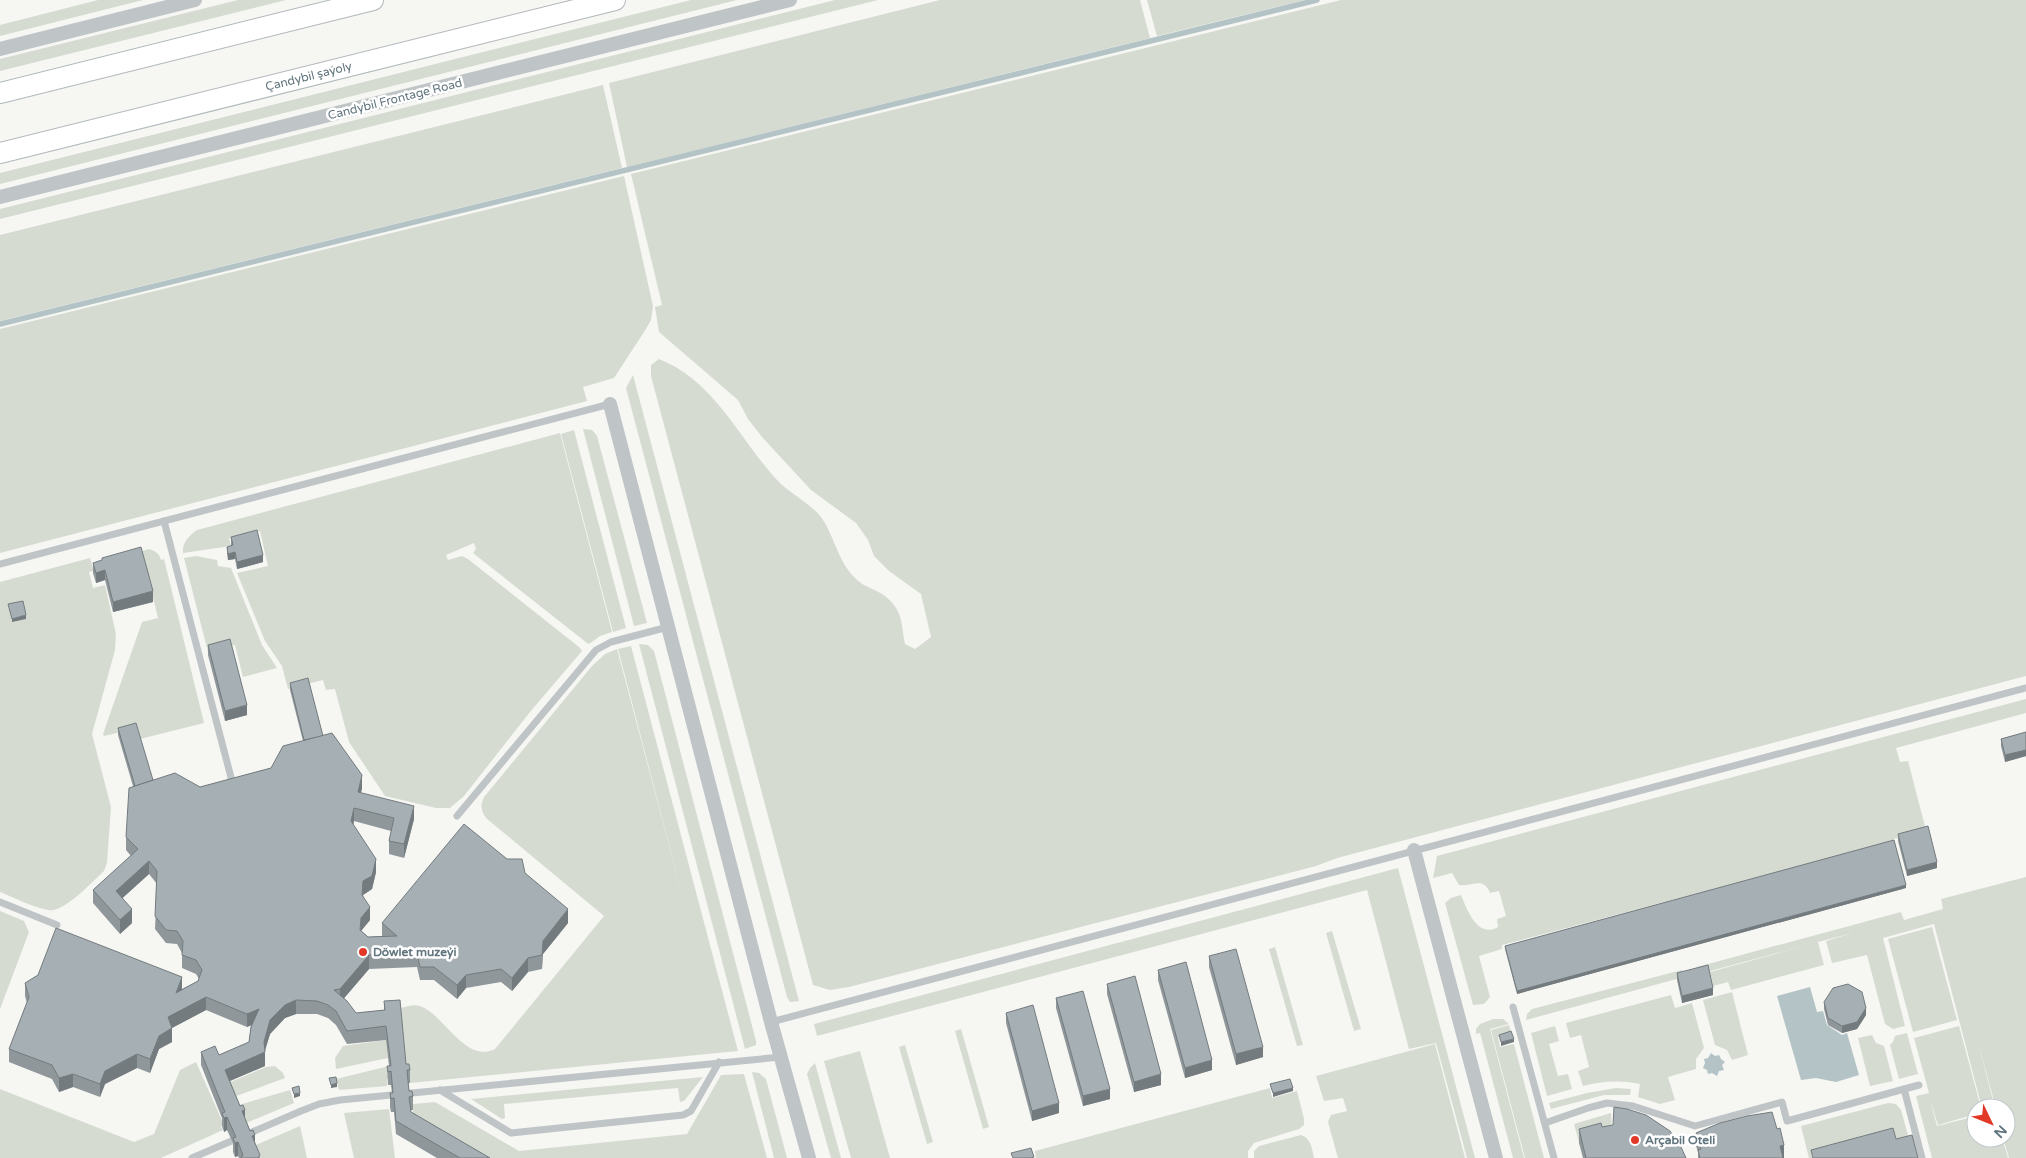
<svg xmlns="http://www.w3.org/2000/svg" width="2026" height="1158" viewBox="0 0 2026 1158" font-family="'Varela Round',sans-serif">
<style>
.green{fill:#d6dbd2}
.water{fill:#b4c4c6}
.lines{fill:none;stroke-linecap:round;stroke-linejoin:round}
.stream{stroke:#b4c4c6;stroke-width:5.5}
.secondary-casing{stroke:#b1b8bb;stroke-width:22}
.lane{stroke:#bfc4c7;stroke-width:7}
.street{stroke:#bfc4c7;stroke-width:14}
.secondary{stroke:#fff;stroke-width:20}
.wall{fill:#8f979b}
.shaded-wall{fill:#747b7e}
.building{fill:#a6b0b4;stroke:#747b7e}
.poi-dot{fill:#e13828;stroke:#fff;stroke-width:2}
.labels{text-anchor:middle;dominant-baseline:central;stroke-width:5;stroke-linejoin:round;paint-order:stroke}
.street-label{font-size:12px;fill:#61757e;stroke:#fff}
.poi-label{font-size:12px;font-weight:bold;fill:#61757e;stroke:#fff;text-anchor:start}
</style>
<rect width="100%" height="100%" fill="#f6f6f3"/>
<!-- green -->
<g class="green">
<polygon points="98,0 143,0 0,36 0,25"/>
<polygon points="238,0 286,0 0,71 0,59"/>
<polygon points="691,0 737,0 0,184 0,173"/>
<polygon points="835,0 878,0 0,219 0,209"/>
<polygon points="940,0 1140,0 1150,38 627,167 609,83"/>
<polygon points="1147,0 1305,0 1157,36"/>
<path d="M1341,0H2026V676L1337,858L1316,866L849,987L830,990L813,985L651,376V365L659,359C715,381 739,439 777,480C790,494 809,502 821,517C834,535 838,561 854,577C868,592 882,587 896,608C903,619 902,631 905,644L915,649L931,637L921,594L889,571L874,556L868,540L856,523L811,490L762,437L748,419L738,400L659,332L655,307L662,305L631,174Z"/>
<polygon points="603,85 622,168 0,321 0,235"/>
<polygon points="624,176 653,306 651,320 646,329 614,378 583,387 587,401 0,553 0,329"/>
<polygon points="633,375 799,1001 790,1002 787,997 626,388"/>
<polygon points="583,429 592,430 597,436 647,623 634,626"/>
<polygon points="574,430 626,628 613,632 561,434"/>
<path d="M560,433L612,632L600,636L589,644L587,643L473,553L476,549L474,543L446,555L448,560L462,556L468,559L579,647L582,651L530,712L464,796L450,808H436L385,796L349,742L335,689L326,690L323,680L288,689L282,666L265,641L237,573L268,566L260,531L229,538L231,546L183,553C182,542 189,536 197,530Z"/>
<path d="M149,549C155,551 159,553 161,560L164,559L204,723L140,739L138,728L104,736L103,734L142,622L158,618L142,551Z"/>
<polygon points="196,556 217,560 218,566 231,568 262,645 277,668 243,677 235,645 208,652 184,558"/>
<path d="M90,558L93,568L99,567L100,569L89,572L93,588L105,585L116,634L115,650L92,734L111,807L107,863L104,871C93,881 63,914 48,910C32,907 15,898 0,892V582Z"/>
<polygon points="639,644 648,645 654,651 756,1041 756,1045 745,1049"/>
<path d="M631,646L738,1051L410,1083L409,1077H407L400,1008C407,1007 413,1004 420,1006C444,1014 465,1064 495,1049L604,916L486,818C481,811 480,805 484,797L592,666L605,654L617,649L684,902L618,649Z"/>
<path d="M2026,699V713L1896,748L1900,762L1908,761L1926,830L1894,839V841L1502,945V949L1479,956L1490,997L1484,1004L1473,1005L1445,903L1451,898L1461,895C1467,910 1478,939 1498,927L1497,919L1506,916L1499,891L1490,893C1483,876 1473,887 1459,885L1452,873L1433,878L1437,856Z"/>
<polygon points="1398,868 1475,1158 1467,1158 1436,1043 1409,1049 1367,890 817,1036 814,1024"/>
<polygon points="2026,877 2026,1158 2009,1158 2003,1138 2006,1138 2006,1108 1996,1108 1977,1039 1995,1108 1982,1108 1934,924 1883,938 1905,1026 1893,1029 1885,1024 1867,955 1832,963 1826,941 1853,933 1818,942 1824,965 1731,990 1728,982 1713,986 1710,972 1815,943 1699,974 1697,967 1901,912 1904,920 1943,909 1941,899"/>
<polygon points="0,911 24,921 29,932 0,1009"/>
<polygon points="1932,927 1957,1020 1913,1032 1888,939"/>
<polygon points="1332,931 1361,1029 1354,1031 1326,933"/>
<polygon points="1275,947 1303,1045 1297,1046 1269,949"/>
<polygon points="1682,970 1684,977 1526,1020 1527,1014 1532,1009"/>
<polygon points="1732,992 1748,1055 1732,1060 1727,1050 1715,1045 1703,1000"/>
<path d="M1671,995L1675,1008L1692,1003L1704,1048L1696,1059V1069L1668,1077L1675,1100L1660,1104L1638,1097L1640,1084C1620,1080 1602,1081 1583,1086L1578,1071L1589,1067L1581,1035L1570,1038L1566,1023Z"/>
<polygon points="1493,1019 1503,1019 1509,1024 1490,1029 1524,1158 1513,1158 1480,1033 1476,1034 1476,1029 1480,1024"/>
<polygon points="1509,1025 1511,1033 1498,1037 1500,1047 1514,1044 1544,1158 1525,1158 1491,1030"/>
<polygon points="1555,1026 1559,1041 1549,1044 1558,1076 1568,1074 1572,1089 1547,1096 1531,1033"/>
<polygon points="1959,1026 1981,1108 1976,1108 1976,1114 1938,1125 1930,1100 1937,1126 1976,1116 1976,1138 2002,1138 2008,1158 1932,1158 1916,1096 1929,1093 1914,1038"/>
<polygon points="961,1029 989,1127 983,1129 955,1031"/>
<polygon points="1907,1033 1918,1074 1899,1079 1890,1045 1893,1042 1895,1036"/>
<polygon points="1872,1035 1876,1043 1884,1046 1893,1081 1870,1086 1858,1038"/>
<polygon points="386,1040 388,1058 336,1069 335,1058 343,1046"/>
<polygon points="1435,1044 1465,1158 1338,1158 1328,1122 1331,1115 1347,1111 1343,1098 1324,1101 1316,1076"/>
<polygon points="905,1045 933,1142 927,1144 899,1047"/>
<polygon points="860,1051 890,1158 851,1158 824,1061"/>
<polygon points="196,1062 224,1125 221,1126 223,1130 161,1158 0,1158 0,1089 134,1142 154,1134 180,1070"/>
<polygon points="815,1063 841,1158 831,1158 807,1074 810,1068"/>
<polygon points="275,1066 283,1073 285,1078 231,1098 226,1084 266,1067"/>
<polygon points="389,1066 390,1079 387,1079 387,1086 339,1090 336,1079"/>
<polygon points="752,1072 759,1073 766,1079 787,1158 774,1158"/>
<polygon points="744,1074 767,1158 472,1158 413,1122 413,1104 435,1102 519,1151 687,1134 721,1075"/>
<polygon points="703,1077 684,1101 680,1102 678,1088 504,1104 505,1118 502,1119 471,1099"/>
<polygon points="1270,1088 1272,1098 1297,1091 1304,1119 1304,1125 1299,1129 1254,1143 1248,1151 1248,1158 1036,1158 1035,1151"/>
<polygon points="1616,1088 1631,1089 1630,1095 1604,1095 1551,1109 1549,1103 1587,1093"/>
<polygon points="290,1090 294,1103 246,1123 235,1106"/>
<polygon points="1888,1103 1896,1104 1901,1110 1911,1146 1825,1158 1809,1158 1801,1126"/>
<polygon points="389,1109 395,1158 354,1158 344,1113"/>
<polygon points="1611,1113 1612,1138 1601,1136 1579,1142 1574,1124"/>
<polygon points="300,1126 307,1158 258,1158 256,1145"/>
<path d="M1301,1135C1311,1138 1312,1149 1314,1158H1254V1151L1259,1146Z"/>
</g>
<!-- water -->
<g class="water">
<polygon points="1810,987 1817,1012 1823,1011 1827,1025 1842,1035 1847,1033 1859,1075 1836,1082 1816,1078 1801,1080 1777,996"/>
<polygon points="1711,1053 1715,1056 1719,1055 1721,1059 1725,1062 1722,1065 1724,1070 1719,1071 1717,1076 1712,1073 1708,1074 1707,1070 1703,1068 1705,1063 1704,1059 1708,1058"/>
</g>
<g class="lines">
<!-- stream -->
<polyline class="stream" points="0,324 1317,0"/>
<defs>
<g id="secondary">
<polyline points="0,93 373,0"/>
<path id="s1" d="M0,153L615,0"/>
</g>
</defs>
<!-- secondary casing -->
<use href="#secondary" class="secondary-casing"/>
<!-- lane -->
<g class="lane">
<polyline points="164,521 233,785"/>
<polyline points="0,564 610,404"/>
<polyline points="457,816 596,650 611,642 668,627"/>
<polyline points="0,902 57,925"/>
<polyline points="1513,1007 1554,1158"/>
<polyline points="771,1022 2026,688"/>
<polyline points="1904,1089 1922,1158"/>
<polyline points="440,1090 511,1133 683,1115 691,1111 719,1062"/>
<polyline points="1545,1123 1588,1108 1607,1103 1633,1106 1695,1126 1782,1102 1787,1121 1919,1085"/>
<polyline points="192,1158 301,1111 319,1104 340,1100 781,1057"/>
</g>
<!-- street -->
<g class="street">
<polyline points="0,49 195,0"/>
<polyline points="0,197 790,0"/>
<polyline points="610,404 771,1022 809,1158"/>
<polyline points="1414,850 1496,1158"/>
</g>
<!-- secondary -->
<use href="#secondary" class="secondary"/>
</g>
<!-- wall -->
<g class="wall">
<polygon points="231,537 263,562 237,569 235,559 228,560 227,554 227,547 231,546"/>
<polygon points="102,558 153,602 113,612 105,580 96,583 93,573 93,563 102,561"/>
<polygon points="208,645 247,715 225,721 208,655"/>
<polygon points="290,683 323,736 362,788 361,793 414,819 404,858 389,854 389,841 391,831 354,821 353,825 376,872 372,889 363,895 370,920 361,931 368,937 382,936 382,923 525,873 568,923 543,954 542,969 528,972 512,991 501,982 466,988 457,999 434,980 420,980 417,967 369,969 344,998 356,1013 384,1010 384,1001 406,1064 410,1070 410,1083 408,1083 409,1091 413,1096 413,1110 411,1110 411,1112 490,1158 437,1158 396,1134 394,1112 391,1112 390,1107 390,1093 392,1093 391,1085 388,1085 387,1066 389,1066 386,1040 347,1044 336,1025 328,1018 317,1014 296,1014 285,1018 270,1034 265,1051 265,1066 230,1081 255,1143 260,1158 239,1158 238,1156 235,1157 233,1152 233,1143 227,1130 224,1132 222,1126 222,1118 201,1065 201,1052 219,1055 249,1042 251,1025 247,1027 206,1010 172,1028 172,1042 159,1049 150,1073 137,1068 105,1084 100,1097 73,1087 59,1092 52,1079 9,1062 9,1049 27,1003 25,996 25,983 182,989 198,981 199,979 196,974 182,968 182,953 177,944 166,943 155,929 157,884 149,874 122,898 132,923 120,934 93,903 93,890 131,856 126,850 126,837 133,786 118,735 118,728 153,780 200,787 271,768 303,741 290,690"/>
<polygon points="2026,732 2026,756 2005,762 2001,746 2001,739"/>
<polygon points="1898,834 1937,868 1907,876 1898,841"/>
<polygon points="1906,888 1517,994 1505,949 1505,946"/>
<polygon points="1209,956 1263,1057 1236,1065 1209,967"/>
<polygon points="1158,970 1212,1070 1185,1078 1158,980"/>
<polygon points="1677,973 1713,995 1682,1003 1677,980"/>
<polygon points="1107,984 1161,1085 1134,1092 1107,994"/>
<polygon points="1056,998 1110,1099 1083,1106 1056,1008"/>
<polygon points="1824,1002 1866,1015 1857,1029 1842,1033 1828,1025 1824,1009"/>
<polygon points="1006,1013 1059,1113 1032,1121 1006,1023"/>
<polygon points="1602,1127 1686,1158 1583,1158 1579,1143 1579,1129"/>
<polygon points="1696,1133 1784,1158 1698,1158 1698,1152 1696,1146"/>
</g>
<!-- shaded-wall -->
<g class="shaded-wall">
<polygon points="235,552 235,559 228,560 228,554"/>
<polygon points="263,555 263,562 237,569 237,562"/>
<polygon points="105,570 105,580 96,583 96,573"/>
<polygon points="153,591 153,602 113,612 113,602"/>
<polygon points="26,615 26,619 12,622 12,619"/>
<polygon points="247,705 247,715 225,721 225,711"/>
<polygon points="2026,750 2026,756 2005,762 2005,755"/>
<polygon points="362,775 362,788 358,806 358,792"/>
<polygon points="414,806 414,819 404,858 404,844"/>
<polygon points="354,808 354,821 351,834 351,821"/>
<polygon points="376,859 376,872 372,889 363,895 362,908 363,881"/>
<polygon points="149,861 149,874 116,904 116,891"/>
<polygon points="1937,862 1937,868 1907,876 1907,870"/>
<polygon points="1906,885 1906,888 1517,994 1517,991"/>
<polygon points="370,907 370,920 361,931 360,943 361,918"/>
<polygon points="132,909 132,923 120,934 120,920"/>
<polygon points="568,909 568,923 543,954 542,969 543,941"/>
<polygon points="369,955 369,969 340,1003 340,989"/>
<polygon points="528,958 528,972 512,991 512,978"/>
<polygon points="466,975 466,988 457,999 457,985"/>
<polygon points="182,977 182,990 176,993"/>
<polygon points="1713,988 1713,995 1682,1003 1682,996"/>
<polygon points="206,997 206,1010 168,1030 168,1017"/>
<polygon points="296,1000 296,1014 285,1018 270,1034 264,1053 265,1052 265,1066 225,1083 225,1070 270,1020 285,1005"/>
<polygon points="1866,1008 1866,1015 1857,1029 1842,1033 1842,1026"/>
<polygon points="259,1009 259,1022 247,1027 247,1014"/>
<polygon points="172,1028 172,1042 159,1049 150,1073 150,1059 159,1036"/>
<polygon points="1514,1039 1514,1042 1501,1046 1501,1042"/>
<polygon points="1263,1047 1263,1057 1236,1065 1236,1054"/>
<polygon points="137,1054 137,1068 105,1084 100,1097 100,1084 105,1071"/>
<polygon points="1212,1060 1212,1070 1185,1078 1185,1068"/>
<polygon points="73,1074 73,1087 59,1092 59,1078"/>
<polygon points="1161,1074 1161,1085 1134,1092 1134,1082"/>
<polygon points="337,1083 337,1087 331,1088 331,1085"/>
<polygon points="1293,1088 1293,1091 1273,1097 1273,1093"/>
<polygon points="1110,1089 1110,1099 1083,1106 1083,1096"/>
<polygon points="300,1093 300,1096 294,1098 294,1094"/>
<polygon points="1059,1103 1059,1113 1032,1121 1032,1111"/>
<polygon points="245,1110 245,1123 242,1111"/>
<polygon points="227,1117 227,1130 224,1132 224,1118"/>
<polygon points="255,1135 255,1148 252,1136"/>
<polygon points="238,1142 238,1156 235,1157 235,1143"/>
<polygon points="1784,1145 1784,1158 1780,1158 1780,1146"/>
</g>
<!-- building -->
<g class="building">
<polygon points="257,530 263,555 237,562 235,552 228,554 227,547 233,545 231,537"/>
<polygon points="141,547 153,591 113,602 105,570 96,573 93,563 102,560 102,558"/>
<polygon points="23,601 26,615 12,619 8,604"/>
<polygon points="230,639 247,705 225,711 208,645"/>
<polygon points="308,678 323,736 304,740 290,683"/>
<polygon points="136,723 153,780 135,786 118,728"/>
<polygon points="2026,732 2026,750 2005,755 2001,739"/>
<polygon points="332,733 362,775 358,792 414,806 404,844 389,841 394,818 354,808 351,821 376,859 372,876 363,881 362,895 370,907 361,918 360,930 368,937 397,936 382,923 464,824 507,859 522,859 525,873 568,909 543,941 542,955 528,958 512,978 501,969 466,975 457,985 434,967 420,967 417,953 369,955 340,989 334,990 347,1001 356,1013 385,1010 384,1001 400,1000 406,1064 409,1064 410,1070 407,1070 409,1091 412,1091 413,1096 409,1097 411,1112 490,1158 460,1158 396,1121 394,1098 391,1099 390,1093 393,1093 391,1071 388,1072 387,1066 391,1066 386,1026 347,1031 336,1011 328,1005 317,1001 296,1000 285,1005 270,1020 264,1042 265,1052 225,1070 240,1106 243,1105 245,1110 242,1111 250,1131 253,1130 255,1135 252,1136 260,1155 258,1158 241,1158 243,1155 238,1142 235,1143 233,1138 236,1137 227,1117 224,1118 222,1113 225,1112 201,1052 215,1046 219,1055 249,1042 251,1027 259,1009 247,1014 206,997 168,1017 172,1028 159,1036 150,1059 137,1054 105,1071 100,1084 73,1074 59,1078 52,1065 9,1049 29,997 25,983 38,975 56,928 182,977 176,993 198,981 202,970 196,960 182,955 183,941 177,931 166,930 155,916 157,871 149,861 116,891 132,909 120,920 93,890 138,849 126,837 129,788 175,773 200,787 271,768 283,746"/>
<polygon points="1928,826 1937,862 1907,870 1898,834"/>
<polygon points="1894,840 1906,885 1517,991 1505,946"/>
<polygon points="1236,949 1263,1047 1236,1054 1209,956"/>
<polygon points="1186,962 1212,1060 1185,1068 1158,970"/>
<polygon points="1708,965 1713,988 1682,996 1677,973"/>
<polygon points="1135,976 1161,1074 1134,1082 1107,984"/>
<polygon points="1848,984 1862,992 1866,1008 1857,1022 1842,1026 1828,1018 1824,1002 1833,988"/>
<polygon points="1083,991 1110,1089 1083,1096 1056,998"/>
<polygon points="1033,1005 1059,1103 1032,1111 1006,1013"/>
<polygon points="1511,1031 1514,1039 1501,1042 1499,1035"/>
<polygon points="336,1077 337,1083 331,1085 329,1078"/>
<polygon points="1290,1079 1293,1088 1273,1093 1270,1084"/>
<polygon points="299,1086 300,1093 294,1094 292,1088"/>
<polygon points="1614,1107 1627,1109 1646,1115 1670,1131 1681,1147 1686,1158 1586,1158 1579,1129 1601,1123 1602,1127 1613,1125"/>
<polygon points="1772,1112 1777,1129 1780,1128 1784,1145 1780,1146 1783,1158 1700,1158 1698,1150 1701,1149 1696,1133 1720,1123 1747,1116"/>
<polygon points="1893,1128 1896,1139 1912,1135 1918,1158 1813,1158 1811,1150"/>
<polygon points="1031,1148 1034,1157 1031,1158 1013,1158 1011,1153"/>
</g>
<!-- markers -->
<g class="poi-dot">
<circle cx="363" cy="952" r="5"/>
<circle cx="1635" cy="1140" r="5"/>
</g>
<g class="labels">
<!-- street labels -->
<g class="street-label">
<text stroke="none"><textPath href="#s1" startOffset="318">Çandybil şaýoly</textPath></text>
<text transform="translate(395 99) rotate(-14)">Candybil Frontage Road</text>
</g>
<!-- poi labels -->
<g class="poi-label">
<text x="373" y="952">Döwlet muzeýi</text>
<text x="1645" y="1140">Arçabil Oteli</text>
</g>
</g>
<!-- north arrow -->
<g transform="translate(1991 1123) rotate(133)"><circle r="24" fill="#ffffff" stroke="#c0c8cb"/>
<path d="M0-4L9 19L0 12L-9 19Z" fill="#e13828"/>
<text y="-8" font-size="14" font-weight="bold" text-anchor="middle" fill="#61757e">N</text>
</g>
</svg>
